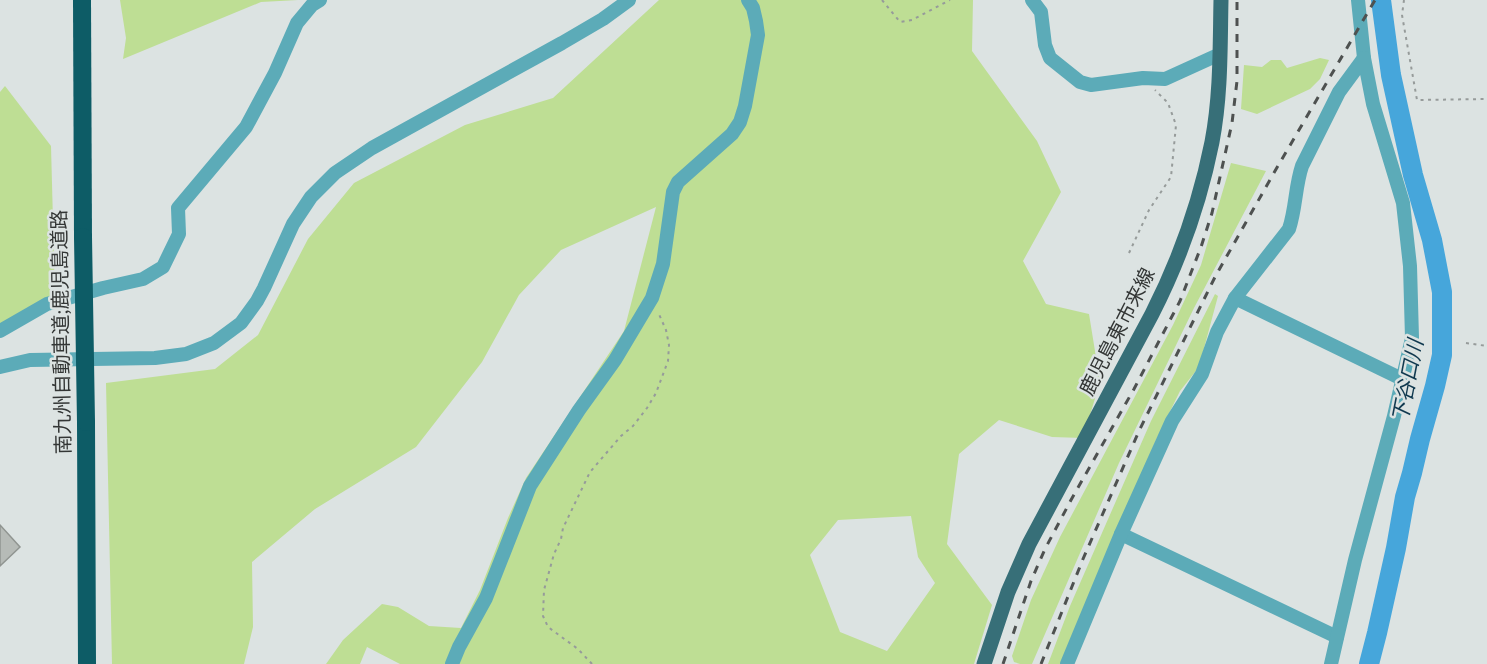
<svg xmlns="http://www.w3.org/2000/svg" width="1487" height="664" viewBox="0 0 1487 664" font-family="'Source Sans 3','Noto Sans JP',sans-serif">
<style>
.green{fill:#bede94;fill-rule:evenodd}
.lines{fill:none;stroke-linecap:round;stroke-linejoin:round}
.river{stroke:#46a6db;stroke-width:20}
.building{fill:#b6bbb7;stroke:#909591;stroke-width:1.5}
.path{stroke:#969b9a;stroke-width:2;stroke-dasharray:3 4.5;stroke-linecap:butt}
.minor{stroke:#5cabb8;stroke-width:14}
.major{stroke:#376f78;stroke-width:15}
.highway{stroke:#0d5c66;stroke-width:18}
.rail{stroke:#4e5150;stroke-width:3;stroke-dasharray:8 8;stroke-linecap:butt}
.highway-bridge{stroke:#0d5c66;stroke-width:18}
.labels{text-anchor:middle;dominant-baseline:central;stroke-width:5;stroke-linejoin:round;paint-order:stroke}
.street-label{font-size:20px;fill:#333635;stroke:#dce3e2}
.water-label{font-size:21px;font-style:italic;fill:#10394f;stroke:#dce3e2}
</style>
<rect width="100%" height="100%" fill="#dce3e2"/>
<!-- green -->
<g class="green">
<polygon points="120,0 298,0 261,2 123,59 126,38"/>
<path d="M659,0H973L972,51L1037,141L1061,192L1023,261L1046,304L1089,314L1100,382L1083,438L1052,437L999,420L959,454L947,544L992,605L974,664H400L367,647L360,664H326L343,640L382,604L398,607L429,626L461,628L480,590L508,518L526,478L624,331L656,207L561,250L519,295L482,362L416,447L315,509L252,562L253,627L244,664H112L106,383L215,369L258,335L308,239L354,183L465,125L553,98ZM911,516L918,557L935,583L887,651L840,632L810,555L838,520Z"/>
<polygon points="1320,58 1329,60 1320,79 1310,89 1257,114 1241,109 1244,65 1262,67 1271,60 1281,60 1287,68"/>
<polygon points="5,86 51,146 55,296 0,326 0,92"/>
<polygon points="1231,163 1266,171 1194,308 1119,463 1032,664 1020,664 1014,662 1012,656 1031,600 1060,537 1173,325 1201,265"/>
<polygon points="1215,294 1218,296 1199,367 1180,391 1156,440 1061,664 1048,664 1070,606 1151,421"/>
</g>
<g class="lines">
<!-- river -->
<polyline class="river" points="1369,664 1377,633 1396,548 1405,497 1412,473 1420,439 1435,386 1442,355 1442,292 1432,240 1413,175 1391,75 1381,0"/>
</g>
<!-- building -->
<polygon class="building" points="0,525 20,547 0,566"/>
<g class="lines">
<!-- path -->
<g class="path">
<polyline points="882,0 900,22 912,20 950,0"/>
<polyline points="1404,0 1402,15 1417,100 1487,99"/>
<polyline points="1129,253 1149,210 1171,177 1176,125 1168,103 1155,90"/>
<polyline points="1466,343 1487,346"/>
<polyline points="592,664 578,649 548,627 543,616 544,590 554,554 561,539 563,528 590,472 621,436 633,426 647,408 656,393 668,361 669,345 666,330 658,312"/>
</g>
<!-- minor -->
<g class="minor">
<polyline points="1032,0 1041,12 1045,45 1050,58 1080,82 1091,85 1143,78 1165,79 1220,54"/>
<polyline points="1358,0 1364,58"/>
<polyline points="1235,298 1402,379"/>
<polyline points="0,331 47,304 103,288 143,279 163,267 179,234 178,208 246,127 275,73 297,23 312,5 320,0"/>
<polyline points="0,367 30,360 155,358 186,354 214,343 241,323 257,301 264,288 293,224 311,197 335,173 372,148 562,43 603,19 629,0"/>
<polyline points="1121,534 1337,637"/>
<polyline points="452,664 459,647 486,598 530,486 579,410 615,360 652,298 663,264 673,192 678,182 732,134 740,122 745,106 758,35 756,21 753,8 748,0"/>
<path d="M1067,664L1121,534L1172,421L1202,374L1217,332L1235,298L1289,229C1296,208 1295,187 1302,166L1339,92L1364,58L1373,104L1403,203L1410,266L1412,338L1394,416L1355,560L1331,664"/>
</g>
<!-- major -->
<path class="major" d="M984,664L1008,592L1029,544L1152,314C1180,259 1200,202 1212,142C1221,95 1220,47 1221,0"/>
<!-- highway -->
<g class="highway">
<polyline points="82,0 83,237"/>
<polyline points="86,422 87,664"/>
</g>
<!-- rail -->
<g class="rail">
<polyline points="1003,664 1031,581 1045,549 1071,500 1134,389 1180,301 1201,247 1212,213 1232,123 1237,81 1237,0"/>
<polyline points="1041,664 1083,559 1139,431 1215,277 1275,171 1375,0"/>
</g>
<!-- highway-bridge -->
<polyline class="highway-bridge" points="83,237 86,422"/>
</g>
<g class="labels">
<!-- street labels -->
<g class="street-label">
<text transform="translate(62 332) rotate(-91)">南九州自動車道;鹿児島道路</text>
<text transform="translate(1118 332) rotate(-63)">鹿児島東市来線</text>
</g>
<!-- water labels -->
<g class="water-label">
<text transform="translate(1408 381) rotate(-79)">下谷口川</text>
</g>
</g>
</svg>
